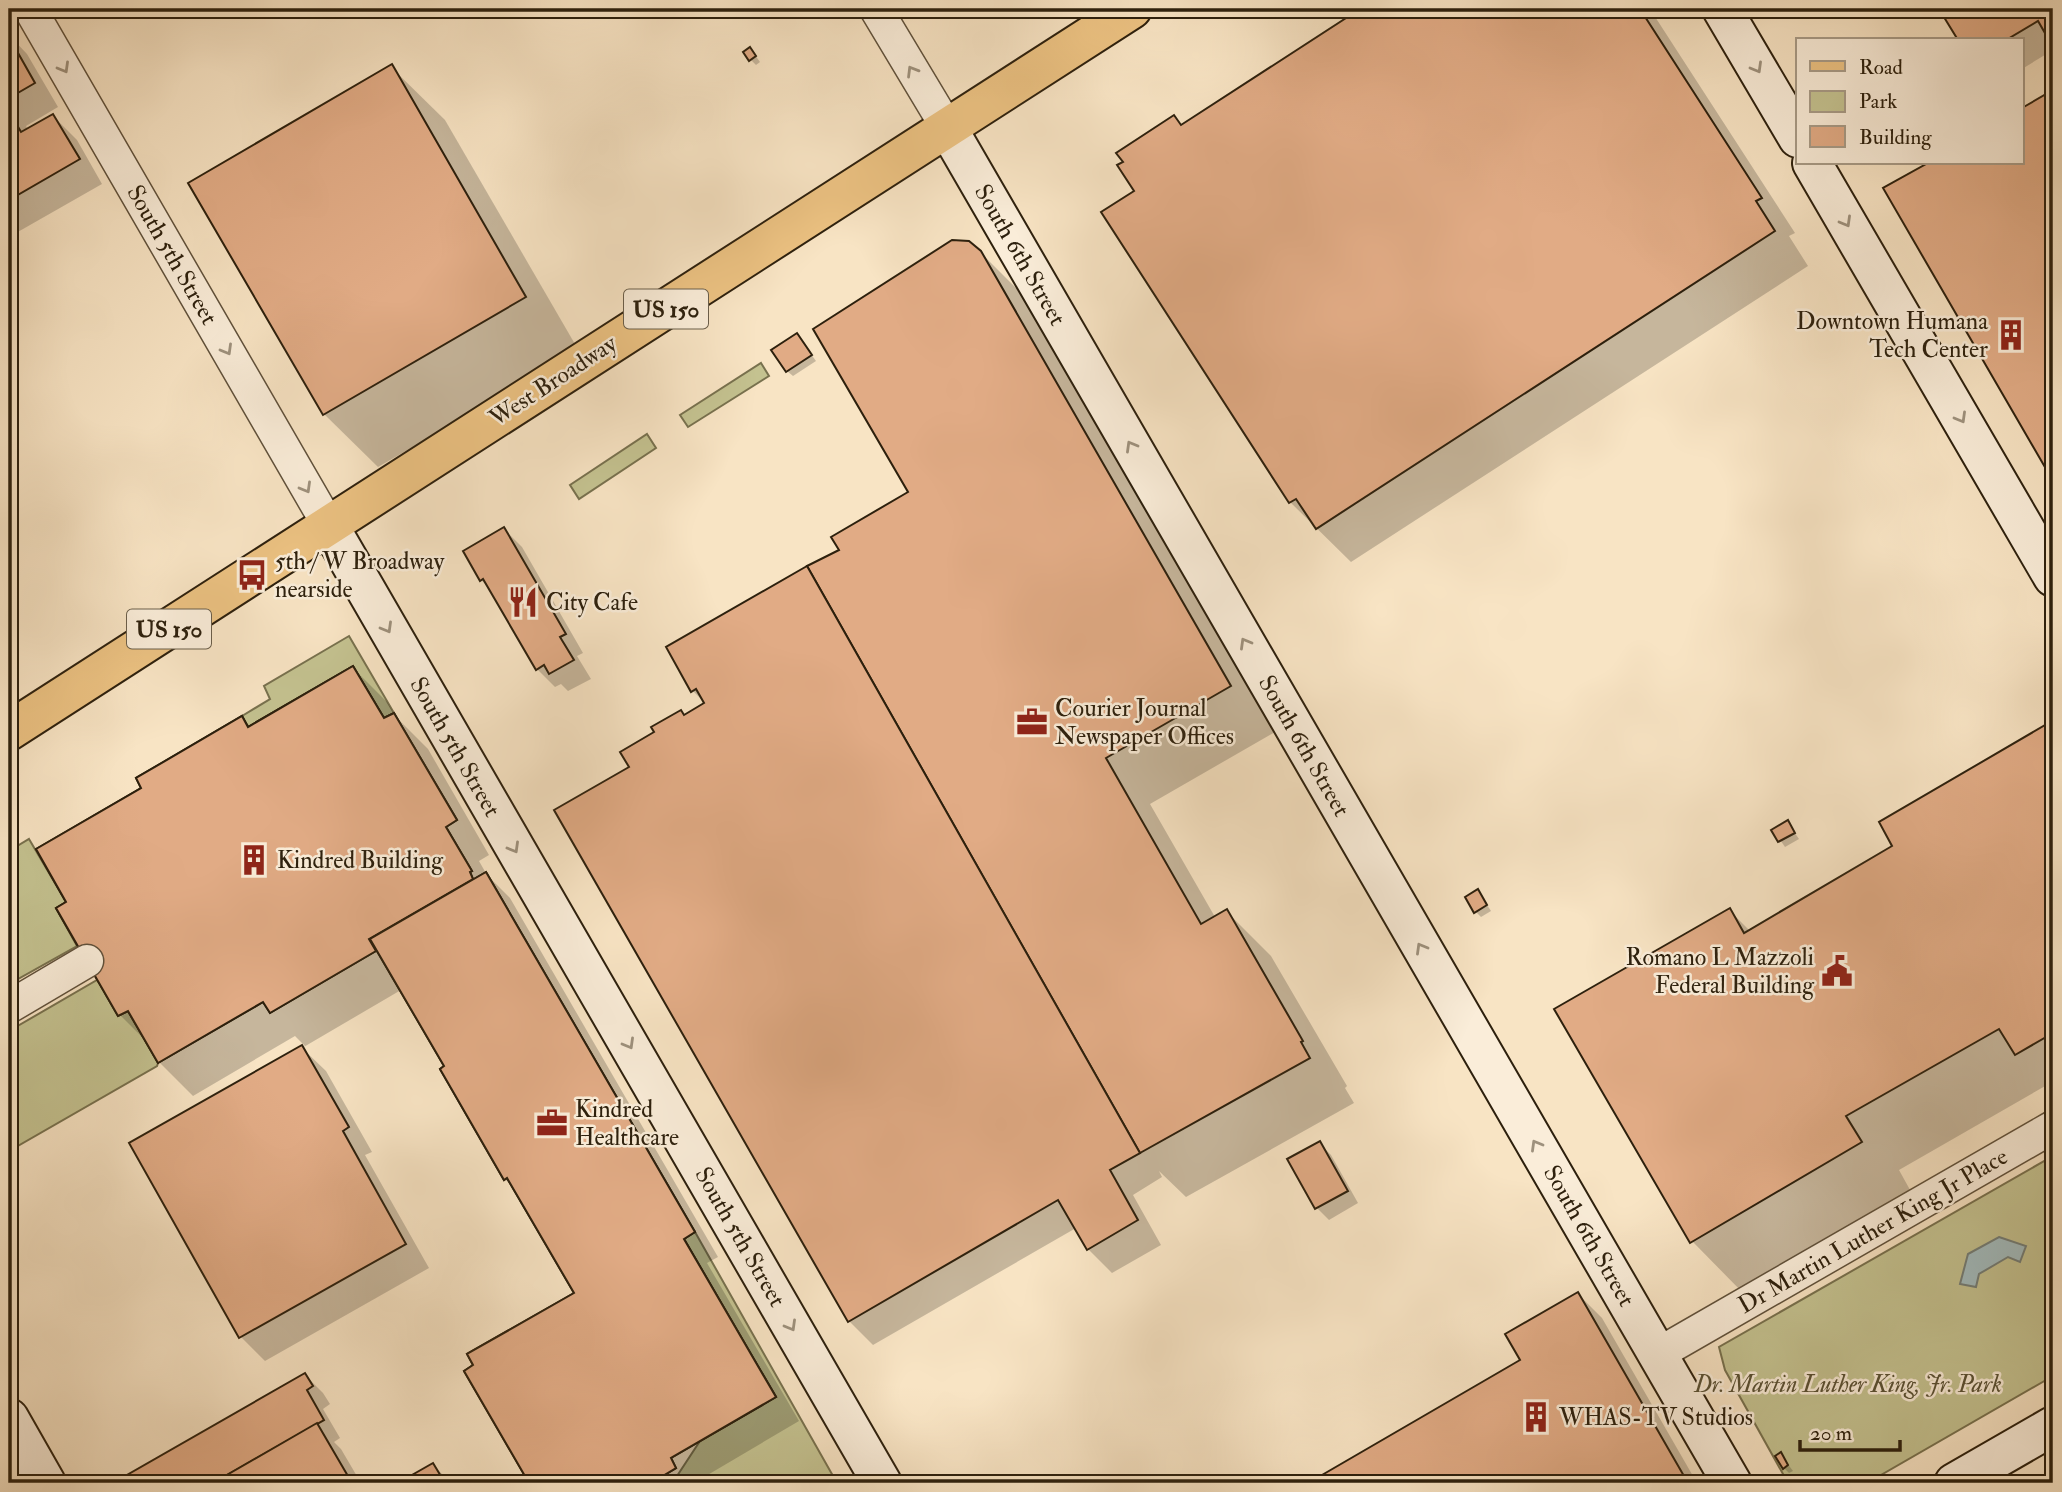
<svg xmlns="http://www.w3.org/2000/svg" width="2062" height="1492" viewBox="0 0 2062 1492" font-family="'IM FELL Double Pica',serif">
<style>
.green{fill:#c4c290;stroke:#78714e;stroke-width:2}
.water{fill:#a2bcbf;stroke:#737e78;stroke-width:2}
.shadow{fill:#0003}
.building{fill:#e1ab85;stroke:#2d200d;stroke-width:2}
.lines{fill:none;stroke-linecap:round;stroke-linejoin:round}
.street-casing{stroke:#60513b;stroke-width:35}
.secondary-casing{stroke:#2d200d;stroke-width:42}
.primary-casing{stroke:#2d200d;stroke-width:42}
.street{stroke:#faedd9;stroke-width:32}
.secondary{stroke:#faedd9;stroke-width:38}
.primary{stroke:#ecc282;stroke-width:38}
.oneway{stroke:#9e917d}
.labels{text-anchor:middle;dominant-baseline:central;stroke-width:5;stroke-linejoin:round;paint-order:stroke}
.shield{fill:#faedd9;stroke:#6a5e4a;stroke-width:2}
.shield-label{font-size:23px;font-weight:bold;fill:#2d200d}
.street-label{font-size:24px;fill:#2d200d;stroke:#faedd9}
.poi-label{font-size:24px;fill:#2d200d;stroke:#faedd9;text-anchor:start}
.park-label{font-size:24px;font-style:italic;fill:#5a5134;stroke:#faedd9}
</style>
<rect width="100%" height="100%" fill="#f8e4c4"/>
<filter id="stains"><feTurbulence type="fractalNoise" baseFrequency=".00286" numOctaves="4"/><feColorMatrix values="0 0 0 0 .2 0 0 0 0 .09 0 0 0 0 .02 0 0 0 .5 -.17"/></filter>
<radialGradient id="worn" r=".72"><stop offset=".6" stop-color="#630" stop-opacity="0"/><stop offset="1" stop-color="#630" stop-opacity=".3"/></radialGradient>
<!-- green -->
<g class="green">
<polygon points="761,363 769,376 688,427 680,415"/>
<polygon points="647,434 656,448 579,499 570,485"/>
<polygon points="349,636 394,713 384,718 353,666 248,727 242,716 270,699 264,686"/>
<polygon points="29,839 66,902 56,908 77,946 9,984 9,851"/>
<polygon points="97,980 128,1011 158,1063 157,1066 9,1151 9,1031"/>
<polygon points="2053,1156 2053,1376 1867,1483 1788,1483 1725,1370 1719,1347"/>
<polygon points="695,1232 837,1483 665,1483 677,1476 700,1441 776,1397 684,1239"/>
</g>
<!-- water -->
<polygon class="water" points="1999,1237 2026,1246 2020,1262 2008,1257 1979,1274 1976,1287 1960,1284 1968,1254"/>
<!-- shadow -->
<g class="shadow">
<polygon points="1363,9 1650,9 1795,233 1789,236 1808,266 1351,562 1290,502 1136,191 1174,117 1183,126"/>
<polygon points="1941,9 2053,9 2053,50 2022,69 2022,40 1960,40"/>
<polygon points="9,35 27,54 58,107 26,126 28,130 53,116 77,140 102,184 9,237"/>
<polygon points="755,55 760,62 756,65 751,60"/>
<polygon points="391,67 445,120 579,351 378,467 324,414"/>
<polygon points="2053,92 2053,478 1886,189 1931,163 2022,163 2022,110"/>
<polygon points="980,252 1026,298 1275,732 1150,804 1215,917 1226,911 1271,956 1347,1086 1345,1088 1354,1103 1186,1197 1159,1171 1162,1177 1133,1195 1161,1245 1112,1273 1088,1249 1076,1228 873,1345 849,1321 631,768 685,716 706,704 693,691 668,648 841,551 910,493"/>
<polygon points="797,335 816,361 793,376 787,371"/>
<polygon points="504,529 522,547 583,653 577,656 591,679 568,691 561,684 555,687 537,669 492,590 481,580"/>
<polygon points="353,668 387,702 396,717 428,749 489,855 479,861 487,875 510,898 718,1257 707,1263 799,1421 694,1483 531,1483 466,1371 576,1294 516,1190 505,1179 446,1067 401,990 302,1048 326,1071 372,1152 365,1155 429,1268 265,1361 241,1337 131,1143 305,1046 295,1036 193,1096 159,1062 149,1044 120,1015 69,902 144,788 242,718 251,727"/>
<polygon points="2052,723 2053,1092 2047,1085 1899,1170 1914,1197 1745,1295 1692,1241 1729,910 1750,931 1894,847 1881,822"/>
<polygon points="1788,823 1799,839 1785,847 1774,831"/>
<polygon points="1478,891 1491,911 1481,917 1476,912"/>
<polygon points="1319,1143 1331,1155 1358,1203 1329,1220 1317,1208"/>
<polygon points="1578,1294 1602,1318 1697,1483 1329,1483 1324,1475 1523,1360"/>
<polygon points="305,1375 323,1393 330,1404 323,1409 340,1438 334,1442 341,1449 361,1483 116,1483"/>
<polygon points="1781,1455 1793,1471 1789,1473 1784,1468"/>
<polygon points="433,1465 451,1483 401,1483"/>
</g>
<!-- building -->
<g class="building">
<polygon points="1360,9 1640,9 1762,198 1756,201 1775,231 1316,529 1296,499 1289,503 1101,212 1134,191 1117,165 1123,162 1116,153 1174,115 1181,125"/>
<polygon points="1939,9 2053,9 2053,47 2038,21 2006,40 1958,40"/>
<polygon points="9,37 35,83 9,98"/>
<polygon points="750,47 756,56 749,61 743,52"/>
<polygon points="392,64 526,297 323,415 188,183"/>
<polygon points="2053,90 2053,481 1883,188 1928,163 2022,163 2022,108"/>
<polygon points="9,111 21,132 53,114 80,159 9,200"/>
<polygon points="952,240 969,241 981,251 1231,686 1106,758 1201,924 1227,909 1303,1041 1301,1042 1310,1058 1140,1153 807,566 839,550 831,537 908,492 813,329"/>
<polygon points="797,333 812,355 786,372 771,350"/>
<polygon points="504,527 566,634 560,637 574,660 549,674 544,665 536,670 483,579 480,581 463,551"/>
<polygon points="807,566 1140,1153 1110,1170 1138,1220 1087,1250 1058,1200 848,1322 554,810 629,767 620,752 654,732 651,727 681,710 684,715 704,703 696,689 691,692 666,647"/>
<polygon points="353,666 384,718 394,713 457,820 446,827 472,871 470,872 473,879 369,939 376,951 270,1013 263,1002 158,1063 128,1011 118,1016 56,908 66,902 36,849 141,788 136,778 242,716 248,727"/>
<polygon points="353,666 384,718 394,713 457,820 446,827 472,871 470,872 473,879 369,939 376,951 270,1013 263,1002 158,1063 128,1011 118,1016 56,908 66,902 36,849 141,788 136,778 242,716 248,727"/>
<polygon points="2052,721 2053,1033 2015,1055 1999,1029 1846,1116 1862,1142 1690,1243 1554,1009 1730,908 1744,933 1892,846 1879,822"/>
<polygon points="1788,820 1795,833 1778,842 1771,830"/>
<polygon points="486,872 695,1232 684,1239 776,1397 671,1458 676,1468 651,1483 529,1483 464,1371 473,1365 467,1354 574,1293 507,1178 504,1180 440,1069 444,1066 370,939"/>
<polygon points="486,872 695,1232 684,1239 776,1397 671,1458 676,1468 651,1483 529,1483 464,1371 473,1365 467,1354 574,1293 507,1178 504,1180 440,1069 444,1066 370,939"/>
<polygon points="1478,889 1487,905 1474,913 1465,897"/>
<polygon points="302,1045 349,1127 343,1131 406,1244 239,1338 129,1143"/>
<polygon points="1320,1141 1348,1191 1315,1209 1287,1159"/>
<polygon points="1578,1292 1688,1483 1327,1483 1322,1475 1520,1360 1505,1334"/>
<polygon points="305,1373 313,1386 307,1390 324,1420 213,1483 113,1483"/>
<polygon points="317,1423 352,1483 213,1483"/>
<polygon points="1781,1452 1788,1465 1783,1469 1775,1456"/>
<polygon points="433,1463 445,1483 398,1483"/>
</g>
<g class="lines">
<defs>
<g id="street">
<polyline points="30,9 329,526"/>
<polyline points="876,9 948,129"/>
<polyline points="9,1007 87,961"/>
<polyline points="1658,1354 2053,1127"/>
</g>
<g id="secondary">
<polyline points="1722,9 1798,138"/>
<polyline points="948,129 1732,1483"/>
<polyline points="1812,163 2053,577"/>
<polyline points="329,526 882,1483"/>
<polyline points="9,1418 46,1483"/>
<polyline points="1954,1483 2053,1426"/>
</g>
<polyline id="primary" points="9,731 1132,9"/>
</defs>
<!-- street casing -->
<use href="#street" class="street-casing"/>
<!-- secondary casing -->
<use href="#secondary" class="secondary-casing"/>
<!-- primary casing -->
<use href="#primary" class="primary-casing"/>
<!-- street -->
<use href="#street" class="street"/>
<!-- secondary -->
<use href="#secondary" class="secondary"/>
<!-- primary -->
<use href="#primary" class="primary"/>
</g>
<!-- one-way arrows -->
<defs><path id="oneway-chevron" d="M-2-3.5L2.5 0L-2 3.5" fill="none" stroke-width="1.6" stroke-linecap="round" stroke-linejoin="round" transform="scale(1.75)"/></defs>
<g class="oneway">
<use href="#oneway-chevron" transform="translate(64 68) rotate(60)"/>
<use href="#oneway-chevron" transform="translate(1757 68) rotate(60)"/>
<use href="#oneway-chevron" transform="translate(912 71) rotate(-121)"/>
<use href="#oneway-chevron" transform="translate(1846 222) rotate(60)"/>
<use href="#oneway-chevron" transform="translate(227 350) rotate(60)"/>
<use href="#oneway-chevron" transform="translate(1961 418) rotate(60)"/>
<use href="#oneway-chevron" transform="translate(1131 446) rotate(-120)"/>
<use href="#oneway-chevron" transform="translate(306 488) rotate(60)"/>
<use href="#oneway-chevron" transform="translate(387 628) rotate(60)"/>
<use href="#oneway-chevron" transform="translate(1245 643) rotate(-120)"/>
<use href="#oneway-chevron" transform="translate(514 848) rotate(60)"/>
<use href="#oneway-chevron" transform="translate(1421 948) rotate(-120)"/>
<use href="#oneway-chevron" transform="translate(629 1044) rotate(60)"/>
<use href="#oneway-chevron" transform="translate(1536 1145) rotate(-120)"/>
<use href="#oneway-chevron" transform="translate(791 1326) rotate(60)"/>
</g>
<!-- icons -->
<defs>
<symbol id="building-bare" viewBox="-9 -9 18 18"><path d="M-4-6H4V6H1V3H-1V6H-4ZM-2.5-4.3h1.7v1.8h-1.7ZM.8-4.3h1.7v1.8H.8ZM-2.5-1h1.7V.8h-1.7ZM.8-1h1.7V.8H.8Z" fill="#8f2418" stroke="#faedd9" stroke-width="2.5" paint-order="stroke"/></symbol>
<symbol id="bus-bare" viewBox="-9 -9 18 18"><path d="M-5-6H5V4H4V6H2V4H-2V6H-4V4H-5ZM-3.5-4V0h7V-4ZM-3.5 1.2v1.5H-2V1.2ZM2 1.2v1.5H3.5V1.2Z" fill="#8f2418" stroke="#faedd9" stroke-width="2.5" paint-order="stroke"/></symbol>
<symbol id="restaurant-bare" viewBox="-9 -9 18 18"><path d="M-5-6h1v4h1v-4h1v4h1v-4h1v5L-1.5 .5V6h-2V.5L-5-1ZM5-6V6H3V1.5H1.5Q1.5-4 5-6Z" fill="#8f2418" stroke="#faedd9" stroke-width="2.5" paint-order="stroke"/></symbol>
<symbol id="office-bare" viewBox="-9 -9 18 18"><path d="M-6-3h4V-5.5h4V-3h4V5H-6ZM-1-4.5V-3h2v-1.5ZM-6 0V1H6V0Z" fill="#8f2418" stroke="#faedd9" stroke-width="2.5" paint-order="stroke"/></symbol>
<symbol id="civic-bare" viewBox="-9 -9 18 18"><path d="M-.6-6.5H3V-4.5H.6V-3L4-1V1h2V6H-6V1h2V-1L-.6-3ZM-1.2 2.5V6h2.4V2.5Z" fill="#8f2418" stroke="#faedd9" stroke-width="2.5" paint-order="stroke"/></symbol>
</defs>
<g fill-rule="evenodd">
<use href="#building-bare" x="1989" y="313" width="44" height="44"/>
<use href="#bus-bare" x="230" y="553" width="44" height="44"/>
<use href="#restaurant-bare" x="501" y="580" width="44" height="44"/>
<use href="#office-bare" x="1010" y="700" width="44" height="44"/>
<use href="#building-bare" x="232" y="838" width="44" height="44"/>
<use href="#civic-bare" x="1815" y="949" width="44" height="44"/>
<use href="#office-bare" x="530" y="1101" width="44" height="44"/>
<use href="#building-bare" x="1514" y="1395" width="44" height="44"/>
</g>
<g class="labels">
<!-- shield labels -->
<g class="shield">
<rect x="624" y="289.5" width="84" height="39" rx="5"/>
<rect x="127" y="609.5" width="84" height="39" rx="5"/>
</g>
<g class="shield-label">
<text x="666" y="309">US 150</text>
<text x="169" y="629">US 150</text>
</g>
<!-- street labels -->
<g class="street-label">
<text transform="translate(172 255) rotate(60)">South 5th Street</text>
<text transform="translate(1020 255) rotate(60)">South 6th Street</text>
<text transform="translate(553 381) rotate(-33)">West Broadway</text>
<text transform="translate(1304 746) rotate(60)">South 6th Street</text>
<text transform="translate(455 747) rotate(60)">South 5th Street</text>
<text transform="translate(1873 1231) rotate(-30)">Dr Martin Luther King Jr Place</text>
<text transform="translate(1589 1236) rotate(60)">South 6th Street</text>
<text transform="translate(740 1237) rotate(60)">South 5th Street</text>
</g>
<!-- poi labels -->
<g class="poi-label">
<text x="1988" y="321" text-anchor="end">Downtown Humana<tspan x="1988" dy="28">Tech Center</tspan></text>
<text x="275" y="561">5th / W Broadway<tspan x="275" dy="28">nearside</tspan></text>
<text x="546" y="602">City Cafe</text>
<text x="1055" y="708">Courier Journal<tspan x="1055" dy="28">Newspaper Offices</tspan></text>
<text x="277" y="860">Kindred Building</text>
<text x="1814" y="957" text-anchor="end">Romano L Mazzoli<tspan x="1814" dy="28">Federal Building</tspan></text>
<text x="575" y="1109">Kindred<tspan x="575" dy="28">Healthcare</tspan></text>
<text x="1559" y="1417">WHAS-TV Studios</text>
</g>
<!-- park labels -->
<g class="park-label">
<text x="1848" y="1384">Dr. Martin Luther King, Jr. Park</text>
</g>
</g>
<!-- margin -->
<rect width="2062" height="1492" fill="none" stroke="#f8e4c4" stroke-width="35"/>
<rect x="10" y="10" width="2041" height="1471" fill="none" stroke="#2d200d" stroke-width="3.5"/>
<rect x="18" y="18" width="2027" height="1457" fill="none" stroke="#2d200d" stroke-width="2"/>
<!-- legend -->
<rect x="1796" y="38" width="228" height="126" fill="#faedd9" stroke="#a89b87" stroke-width="2"/>
<rect x="1810" y="61" width="35" height="10" fill="#ecc282" stroke="#a89b87" stroke-width="2"/>
<text x="1859" y="74" font-size="21" fill="#2d200d">Road</text>
<rect x="1810" y="91" width="35" height="21" fill="#c4c290" stroke="#a89b87" stroke-width="2"/>
<text x="1859" y="108" font-size="21" fill="#2d200d">Park</text>
<rect x="1810" y="126" width="35" height="21" fill="#e1ab85" stroke="#a89b87" stroke-width="2"/>
<text x="1859" y="144" font-size="21" fill="#2d200d">Building</text>
<!-- scale -->
<path d="M1800 1440v10h100v-10" fill="none" stroke="#2d200d" stroke-width="3.5"/>
<text x="1810" y="1440" font-size="21" fill="#2d200d" stroke="#faedd9" stroke-width="5" paint-order="stroke">20 m</text>
<rect width="100%" height="100%" filter="url(#stains)"/>
<rect width="100%" height="100%" fill="url(#worn)"/>
</svg>
